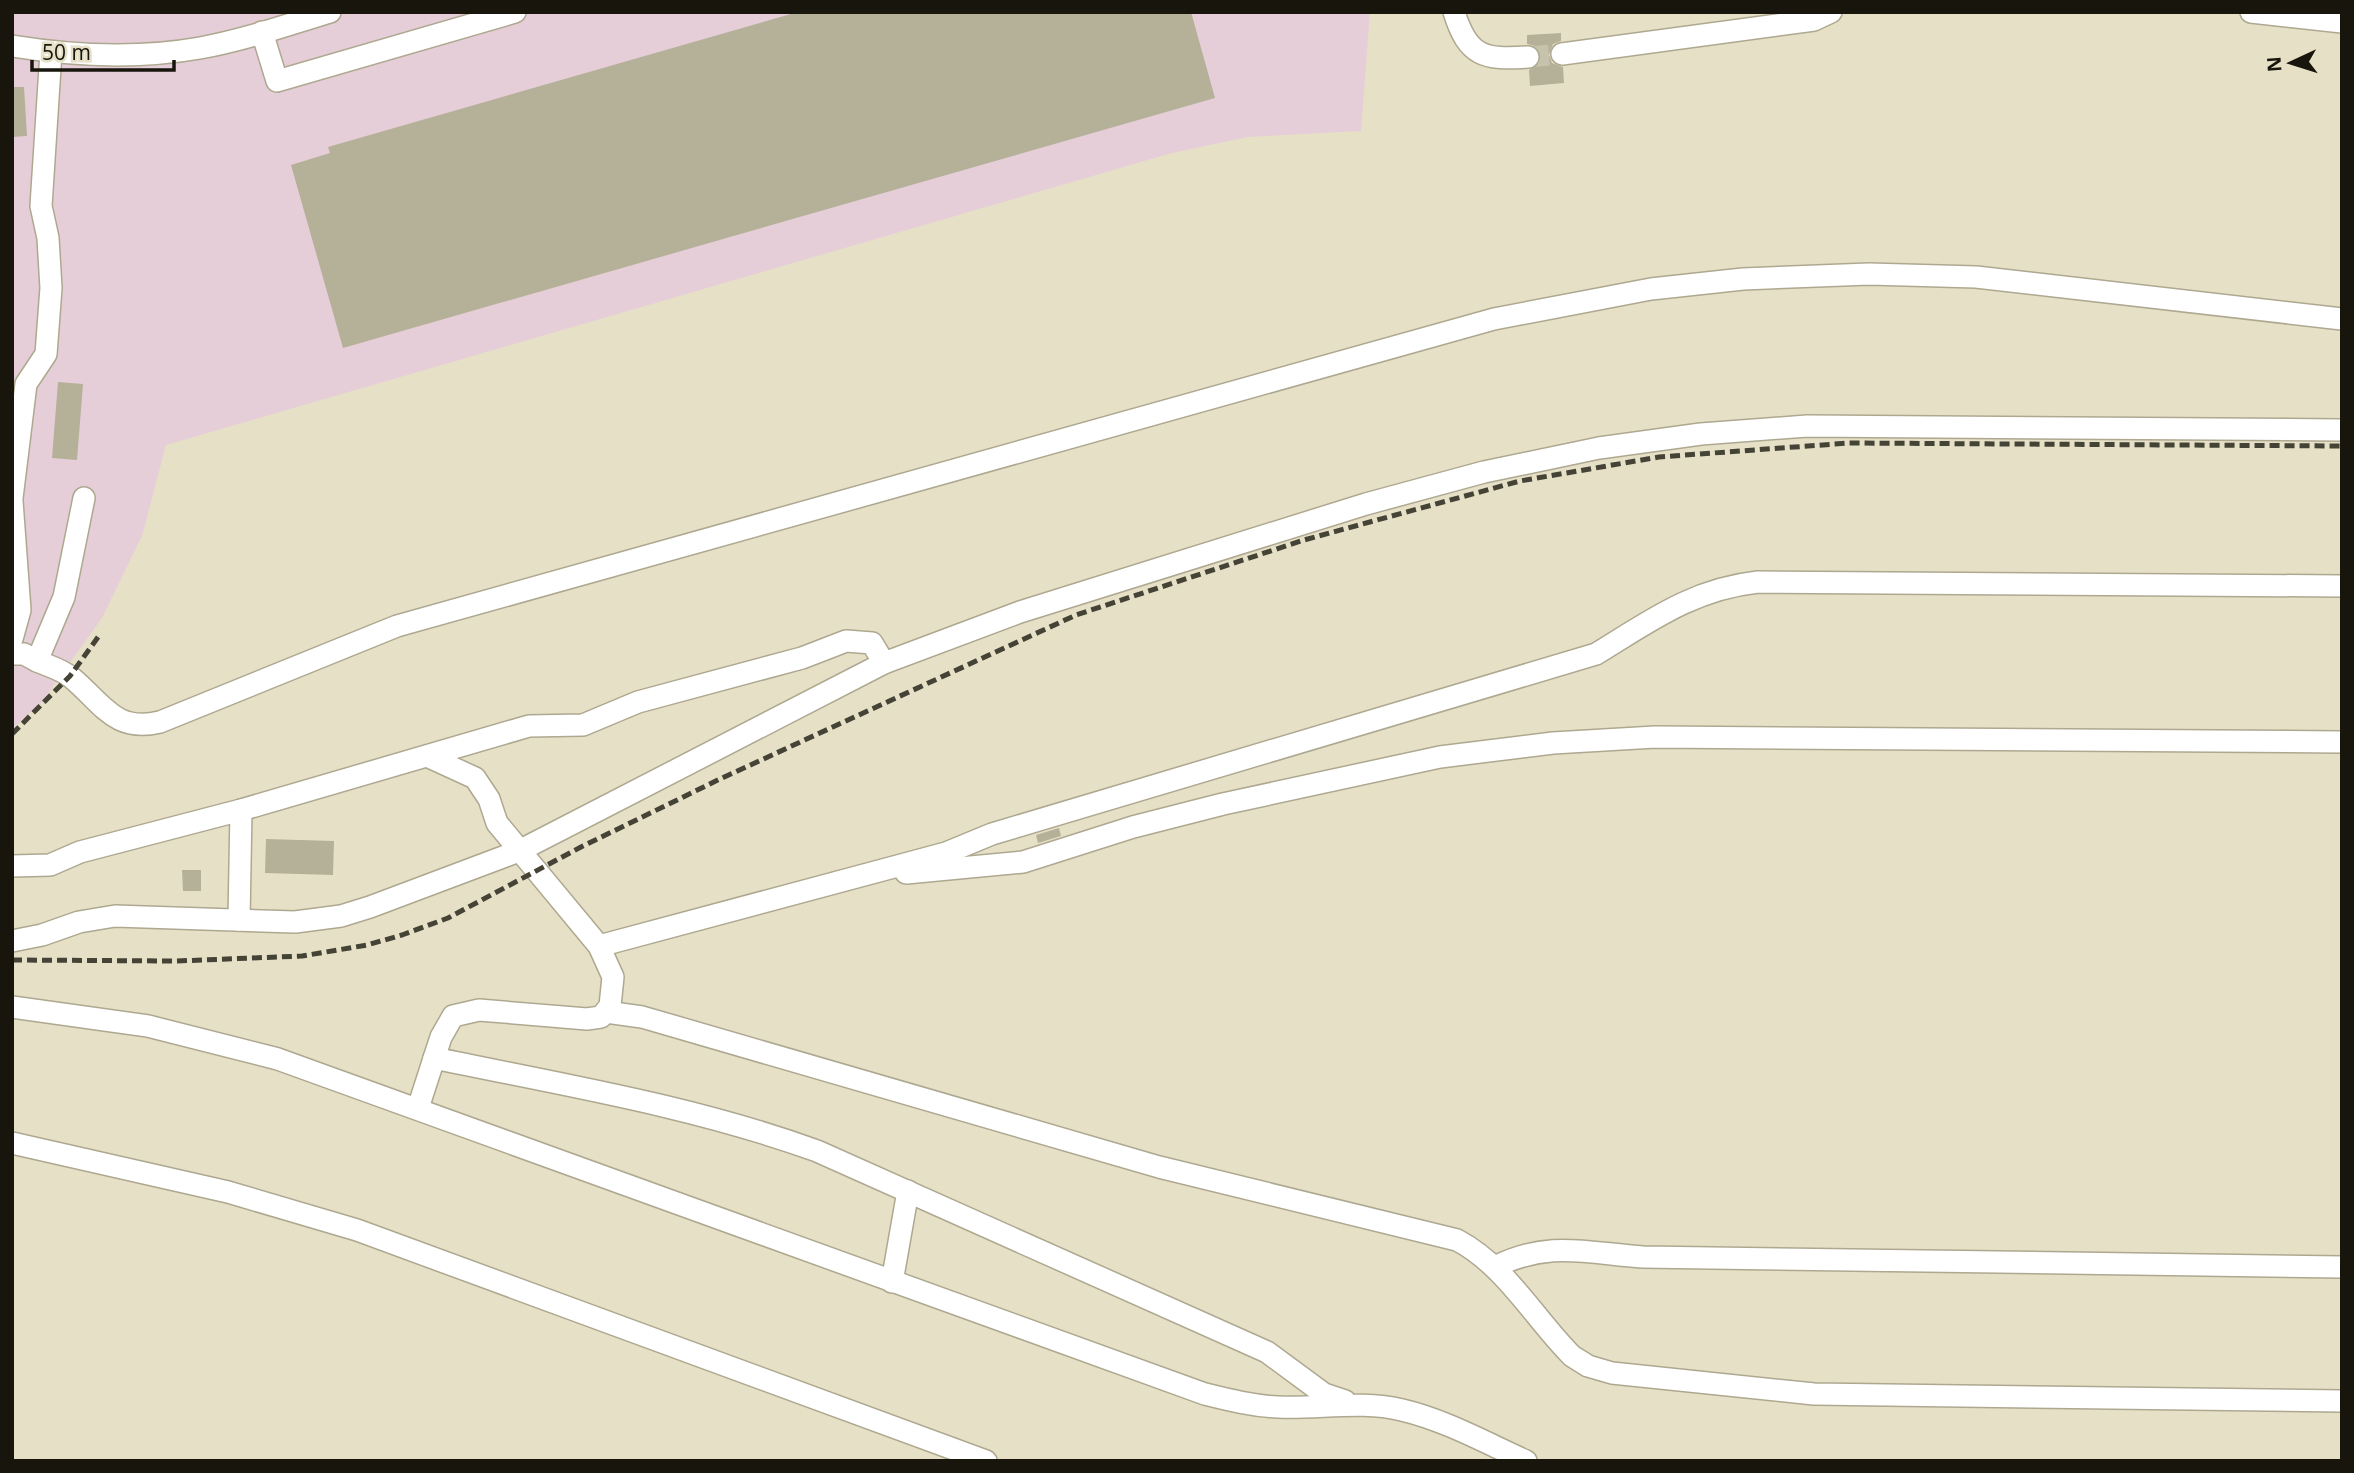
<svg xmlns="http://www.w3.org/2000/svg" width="2354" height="1473" viewBox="0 0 2354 1473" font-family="'Open Sans',sans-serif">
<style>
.industrial{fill:#e6ced8}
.building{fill:#b5b098}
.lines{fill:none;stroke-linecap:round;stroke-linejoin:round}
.minor-tunnel{stroke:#c7c2ab;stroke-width:21;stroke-dasharray:21 10;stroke-linecap:butt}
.minor-casing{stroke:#aea890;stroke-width:24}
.minor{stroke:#fff;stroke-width:21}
.rail{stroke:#454236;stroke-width:5;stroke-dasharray:10 5;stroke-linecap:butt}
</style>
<rect width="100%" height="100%" fill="#e6e0c7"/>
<!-- industrial -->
<polygon class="industrial" points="12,12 1370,12 1361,131 1248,137 1172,153 166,445 142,536 102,618 41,703 12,729"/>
<!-- building -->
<g class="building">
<polygon points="798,12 1191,12 1215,98 343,348 291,165 330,153 328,147"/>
<polygon points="1561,33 1561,41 1553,44 1549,55 1552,63 1563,67 1564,83 1530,86 1529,70 1539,64 1541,56 1535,46 1527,44 1527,35"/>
<polygon points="12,87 24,87 27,136 12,137"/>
<polygon points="58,382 83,384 77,460 52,458"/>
<polygon points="1059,828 1061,836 1038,843 1036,835"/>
<polygon points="266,839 334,841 333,875 265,873"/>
<polygon points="182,870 201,870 201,891 183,891"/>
</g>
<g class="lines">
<!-- minor-tunnel -->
<polyline class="minor-tunnel" points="1528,57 1562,54"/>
<defs>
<g id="minor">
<path d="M1454,12C1468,57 1484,60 1528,57"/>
<polyline points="2251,12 2342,22"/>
<polyline points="262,32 277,81 515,12"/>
<path d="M12,46C74,56 138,59 200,48C244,40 287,25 330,12"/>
<polyline points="1562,54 1814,20 1831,12"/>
<polyline points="12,498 26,384 46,354 51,288 48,238 41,206 51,52"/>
<polyline points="12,501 20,610 12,639"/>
<polyline points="12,654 24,654 37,661 64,597 84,498"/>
<path d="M37,661C49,666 63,670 72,678C103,704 115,733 160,722L397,626L1494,319L1651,289L1743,279L1869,274L1976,277L2342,319"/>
<polyline points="12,866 50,865 80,852 241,810 529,726 583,725 638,702 802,658 846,641 872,643 884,663"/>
<polyline points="906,873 1023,862 1133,827 1223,804 1440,757 1553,743 1655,737 2342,742"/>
<polyline points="239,920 241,810"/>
<polyline points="12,941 42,935 79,922 115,916 295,922 341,916 370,907 519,851 884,663 1020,612 1366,504 1484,472 1599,448 1701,434 1807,426 2342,430"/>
<path d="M599,946L946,853L992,834L1596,654C1650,621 1693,589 1758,582L2342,586"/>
<path d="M12,1007L148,1026L278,1059L1205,1394C1229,1400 1253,1406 1278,1407C1319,1409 1362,1400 1402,1410C1445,1420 1486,1443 1526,1461"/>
<path d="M606,1012L642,1017L1159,1167L1457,1240C1506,1266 1534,1318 1572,1356L1588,1366L1612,1373L1814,1394L2342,1401"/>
<path d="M434,1058C563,1085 693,1106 817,1151L1267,1352L1324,1394L1345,1401"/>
<polyline points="418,1108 441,1037 453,1016 479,1010 587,1019 601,1017 610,1006 613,977 599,946 497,823 489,799 475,778 427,756"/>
<polyline points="12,1143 228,1192 357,1230 986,1461"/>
<path d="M1495,1267C1549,1240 1586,1253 1643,1257L2342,1267"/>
<polyline points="892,1282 908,1191"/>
</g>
</defs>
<!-- minor casing -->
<use href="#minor" class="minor-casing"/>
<!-- minor -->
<use href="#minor" class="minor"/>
<!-- rail -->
<g class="rail">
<polyline points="12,734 70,676 101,633"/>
<polyline points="12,960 177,961 302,956 367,945 402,935 448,918 581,847 720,779 1076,615 1304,540 1520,481 1659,457 1849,443 2342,446"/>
</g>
</g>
<!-- border -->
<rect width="2354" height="1473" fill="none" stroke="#17150c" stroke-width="28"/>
<!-- north arrow -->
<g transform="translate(2291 63) rotate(266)" stroke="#e6e0c7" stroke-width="5" paint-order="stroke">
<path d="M0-5L12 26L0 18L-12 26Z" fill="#17150c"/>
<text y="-10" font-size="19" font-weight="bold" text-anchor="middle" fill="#17150c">N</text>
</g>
<!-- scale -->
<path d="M32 60v10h142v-10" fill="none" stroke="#17150c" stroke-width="3.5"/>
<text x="42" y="60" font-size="21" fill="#17150c" stroke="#e6e0c7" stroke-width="5" paint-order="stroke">50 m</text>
</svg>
